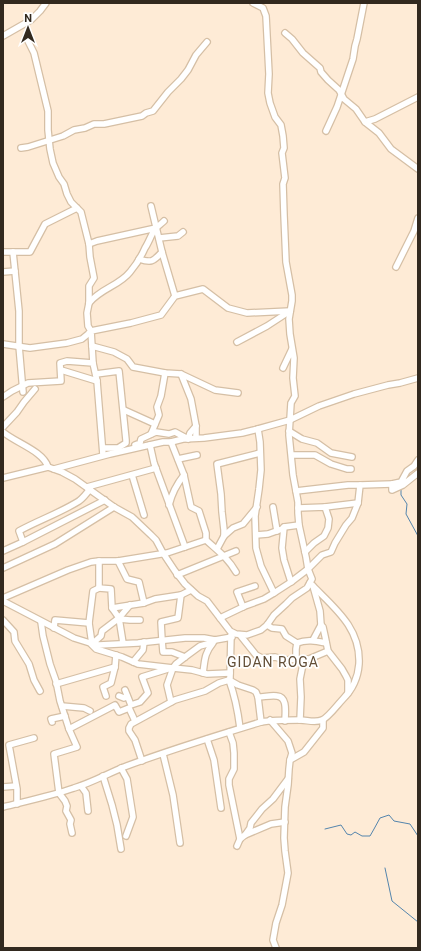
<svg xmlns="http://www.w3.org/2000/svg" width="421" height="951" viewBox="0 0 421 951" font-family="Roboto,sans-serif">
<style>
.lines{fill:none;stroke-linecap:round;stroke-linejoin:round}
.stream{stroke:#5485ad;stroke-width:1}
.minor-casing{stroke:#d5bfa5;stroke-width:8}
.minor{stroke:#fff;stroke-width:5.5}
.labels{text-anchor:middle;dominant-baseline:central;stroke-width:3.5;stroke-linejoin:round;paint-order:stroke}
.quarter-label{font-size:14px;letter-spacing:1px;fill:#624e37;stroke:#fff}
</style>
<rect width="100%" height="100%" fill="#feebd6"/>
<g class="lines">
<!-- stream -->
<g class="stream">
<polyline points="401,488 401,495 407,504 406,514 418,536"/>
<polyline points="325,829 341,825 347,834 351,835 355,832 362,836 370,836 374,829 380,818 389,815 394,821 410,824 418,836"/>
<polyline points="385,868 392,901 418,922"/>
</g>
<defs>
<g id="minor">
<polyline points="285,33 292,39 303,53 320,68 321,72 328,80 339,90 344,99 356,109 365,122 375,119 418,97"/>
<polyline points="3,36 31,20 40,11 46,3"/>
<polyline points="365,122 379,133 391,149 418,169"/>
<polyline points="326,131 337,107 353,59 355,46 357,39 364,3"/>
<polyline points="21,148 28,147 63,136 74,130 85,128 94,124 104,124 142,116 146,113 153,111 168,92 181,79 188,70 196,55 207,42"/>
<polyline points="151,206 162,252 175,296"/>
<polyline points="159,238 178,236 183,232"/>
<polyline points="89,244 97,241 156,228"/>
<polyline points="3,252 30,252 45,224 77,208"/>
<polyline points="13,252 19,311 19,346 23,392"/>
<path d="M139,259C151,263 153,262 162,252"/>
<polyline points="396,267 414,231 418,218"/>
<polyline points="3,272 15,271"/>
<path d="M89,303C101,288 119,286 130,272C136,265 141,257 145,248C149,242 151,235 155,229C158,226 161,224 164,221"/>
<polyline points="237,342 267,326 290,311"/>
<polyline points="3,344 30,348 67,343 82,339 88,334 91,331 88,326 87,313 89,303 89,286 94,278 90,257 89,244 81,212 71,202 67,194 64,184 59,177 53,163 50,149 48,130 48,111 34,53 26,37"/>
<polyline points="92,346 114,352 127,359 133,367 165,373 181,374 215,390 238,393"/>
<polyline points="93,363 91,331 131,323 161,315 175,296 203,289 228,308 247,313 290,311"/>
<polyline points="283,368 292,349"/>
<polyline points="61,370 97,381"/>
<polyline points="96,374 119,371 126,440 126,443 118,448 103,448"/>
<polyline points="181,374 191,399 196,426 196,438"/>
<polyline points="3,397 12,391 28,383 61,381 60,363 67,361 93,363 97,381 103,455"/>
<polyline points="124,410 155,424"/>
<polyline points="3,427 17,412 24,402 35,389"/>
<polyline points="258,429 260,442 261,470 259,489 255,516 256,548 261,566 274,593"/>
<polyline points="289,431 302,439 317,443 331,453 352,457"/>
<path d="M3,432C16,443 43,451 48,467"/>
<polyline points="151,434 159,415 157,407 161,396 165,373"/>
<path d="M171,442L184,475L191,507L199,511L206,533V540C218,551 228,558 236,572"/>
<polyline points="135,445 140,443 141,439 156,432 169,434 175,432 188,439 190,433 196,426"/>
<polyline points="150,445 154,463 185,547"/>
<polyline points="292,455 315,455 331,464 347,469 351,469"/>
<polyline points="178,459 197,455"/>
<polyline points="418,460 414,466 407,471 401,482 392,484 392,490 403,485 418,473"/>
<polyline points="54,469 110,454 145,446 163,442 171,442 183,439 204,438 242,433 254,430 290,420 319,406 354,394 388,385 400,383 418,378"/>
<polyline points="132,475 144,515"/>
<polyline points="3,478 48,467 62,472 75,479 114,507 132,517 151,535 156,540 163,553 175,571 185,584 198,596 207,601 230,631 236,634 247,635 261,630 267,625 274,615 286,604 292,598 307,588 312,579 308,569 306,557 299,525 298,513 298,502 293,475 289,435 291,403 295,396 293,378 294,358 290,334 289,319 292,301 292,295 286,262 284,215 283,184 285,178 282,153 284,148 283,136 281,125 275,117 270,103 268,93 269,74 266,16 263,8 253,3"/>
<polyline points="87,487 156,468"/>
<polyline points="296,491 348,485 360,485"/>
<path d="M169,505C172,493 176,485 184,475"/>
<polyline points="273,507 277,531"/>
<polyline points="325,507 358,503"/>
<polyline points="298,508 325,507 329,519 328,528 324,536 314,543 305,552"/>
<polyline points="284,527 282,548 284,560 291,582"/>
<polyline points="256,535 268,534 282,529 284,527 299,525"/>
<polyline points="224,536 233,528 243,524 257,507"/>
<path d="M23,542L19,531C39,520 60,513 79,501C83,498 87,493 90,489"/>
<polyline points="217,549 224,536 224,530 222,512 221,494 217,464 260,453"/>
<polyline points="3,551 23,542 105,500"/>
<polyline points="99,561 99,588 111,589 112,608 119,618 123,643"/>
<polyline points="118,561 127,579 139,582 144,603"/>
<polyline points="3,568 55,544 114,507"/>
<polyline points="177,575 236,551"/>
<polyline points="313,586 320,611 321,625 323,627 325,636 328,651 342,669 346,676 348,680 348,693"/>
<polyline points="181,595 178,618 161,622 162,640 163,652 172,652 185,657"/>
<polyline points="3,598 68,570 91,562 99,561 118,561 167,553 206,540"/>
<polyline points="3,601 74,638 90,643 96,649 122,657 138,664 173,668 192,670 207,674 230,673"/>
<polyline points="243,607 237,592 255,586"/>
<polyline points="112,608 144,603 155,599 181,595 191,590"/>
<polyline points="220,618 245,606 264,599 274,593 291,582 308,569 322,555 331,552 335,543 346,525 352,518 358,503 360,485 392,484"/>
<polyline points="119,619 130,620 140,620"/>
<polyline points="3,620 14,632 15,641 29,664 34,680 40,691"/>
<polyline points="41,622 43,636 50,664 56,681 60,701 69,729 77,747 54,754 59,793 65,801 67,806 66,811 71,820 70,824 72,833"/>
<path d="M267,625L272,628L282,629L286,636L297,643C307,639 316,641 326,643"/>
<polyline points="54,628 55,620 89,623"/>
<path d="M231,635L230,678L229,680C235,696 238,712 240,728"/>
<polyline points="240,635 256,655 262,658 275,657 286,660 296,659 309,659 328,651"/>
<polyline points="313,640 321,625"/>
<polyline points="92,644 99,645 138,643 185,638 204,638 215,640 232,637"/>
<polyline points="92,644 89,623 93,591 99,588"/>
<polyline points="92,644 101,636 102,631 119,618 130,605"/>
<polyline points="296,659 296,649 297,643"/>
<polyline points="133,662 143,650 144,642"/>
<path d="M203,673C205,660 204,654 213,643"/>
<polyline points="56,684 115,667"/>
<polyline points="125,690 131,705 140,702 148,693 142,677 171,668"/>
<polyline points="106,696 103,687 111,683 115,667 116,655"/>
<polyline points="119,696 124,698 127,696"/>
<polyline points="258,697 261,722"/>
<polyline points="171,702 167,685 173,668 176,664 185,657 200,646 211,643 215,640"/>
<polyline points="62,706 84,708 90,711"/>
<polyline points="270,720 288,741 292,753 290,760"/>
<polyline points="300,720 301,697 300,679 304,659"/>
<polyline points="52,722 51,719 65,716"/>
<polyline points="69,729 115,705 119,712 129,708 135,721"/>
<polyline points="229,732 233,743 234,753 234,769 229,779 229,785 240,839"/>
<polyline points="207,739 214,760 221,808"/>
<polyline points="163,754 173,795 180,843"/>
<path d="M142,761L135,740L129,731V728L131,724L175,700L205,691L219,683L229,680L238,685L253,690L256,692L258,697C264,697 271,695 277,696C288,697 285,713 285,721"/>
<polyline points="121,768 127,779 133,817 126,836"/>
<polyline points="103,776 112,805 117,825 121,849"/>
<polyline points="81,786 86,793 88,811"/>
<polyline points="3,787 16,786"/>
<polyline points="17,804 17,789 9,745 34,738"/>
<path d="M3,807C27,801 51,796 74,788C91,783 107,774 124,767C169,750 215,736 261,722C273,720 287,720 300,720C307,720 315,723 322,720C328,718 338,704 343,699C353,689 358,678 359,664C361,627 333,607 310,583"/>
<polyline points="245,835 250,828 251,823 262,809 273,799 288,779"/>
<polyline points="237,846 240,839 245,835 271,824 285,822"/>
<polyline points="276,948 273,940 276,923 282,905 288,873 285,851 284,838 285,807 288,785 289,769 290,760 304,752 323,728 323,720"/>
</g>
</defs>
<!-- minor casing -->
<use href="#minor" class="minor-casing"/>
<!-- minor -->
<use href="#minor" class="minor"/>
</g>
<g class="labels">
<!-- quarter labels -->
<g class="quarter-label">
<text x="273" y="662">GIDAN ROGA</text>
</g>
</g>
<!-- border -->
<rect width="421" height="951" fill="none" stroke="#32291f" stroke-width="8"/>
<!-- north arrow -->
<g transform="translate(28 28)" stroke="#ffffff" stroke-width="3" paint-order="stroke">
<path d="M0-3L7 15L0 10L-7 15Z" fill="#32291f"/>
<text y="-6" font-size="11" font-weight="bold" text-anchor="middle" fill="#32291f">N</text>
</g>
</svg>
